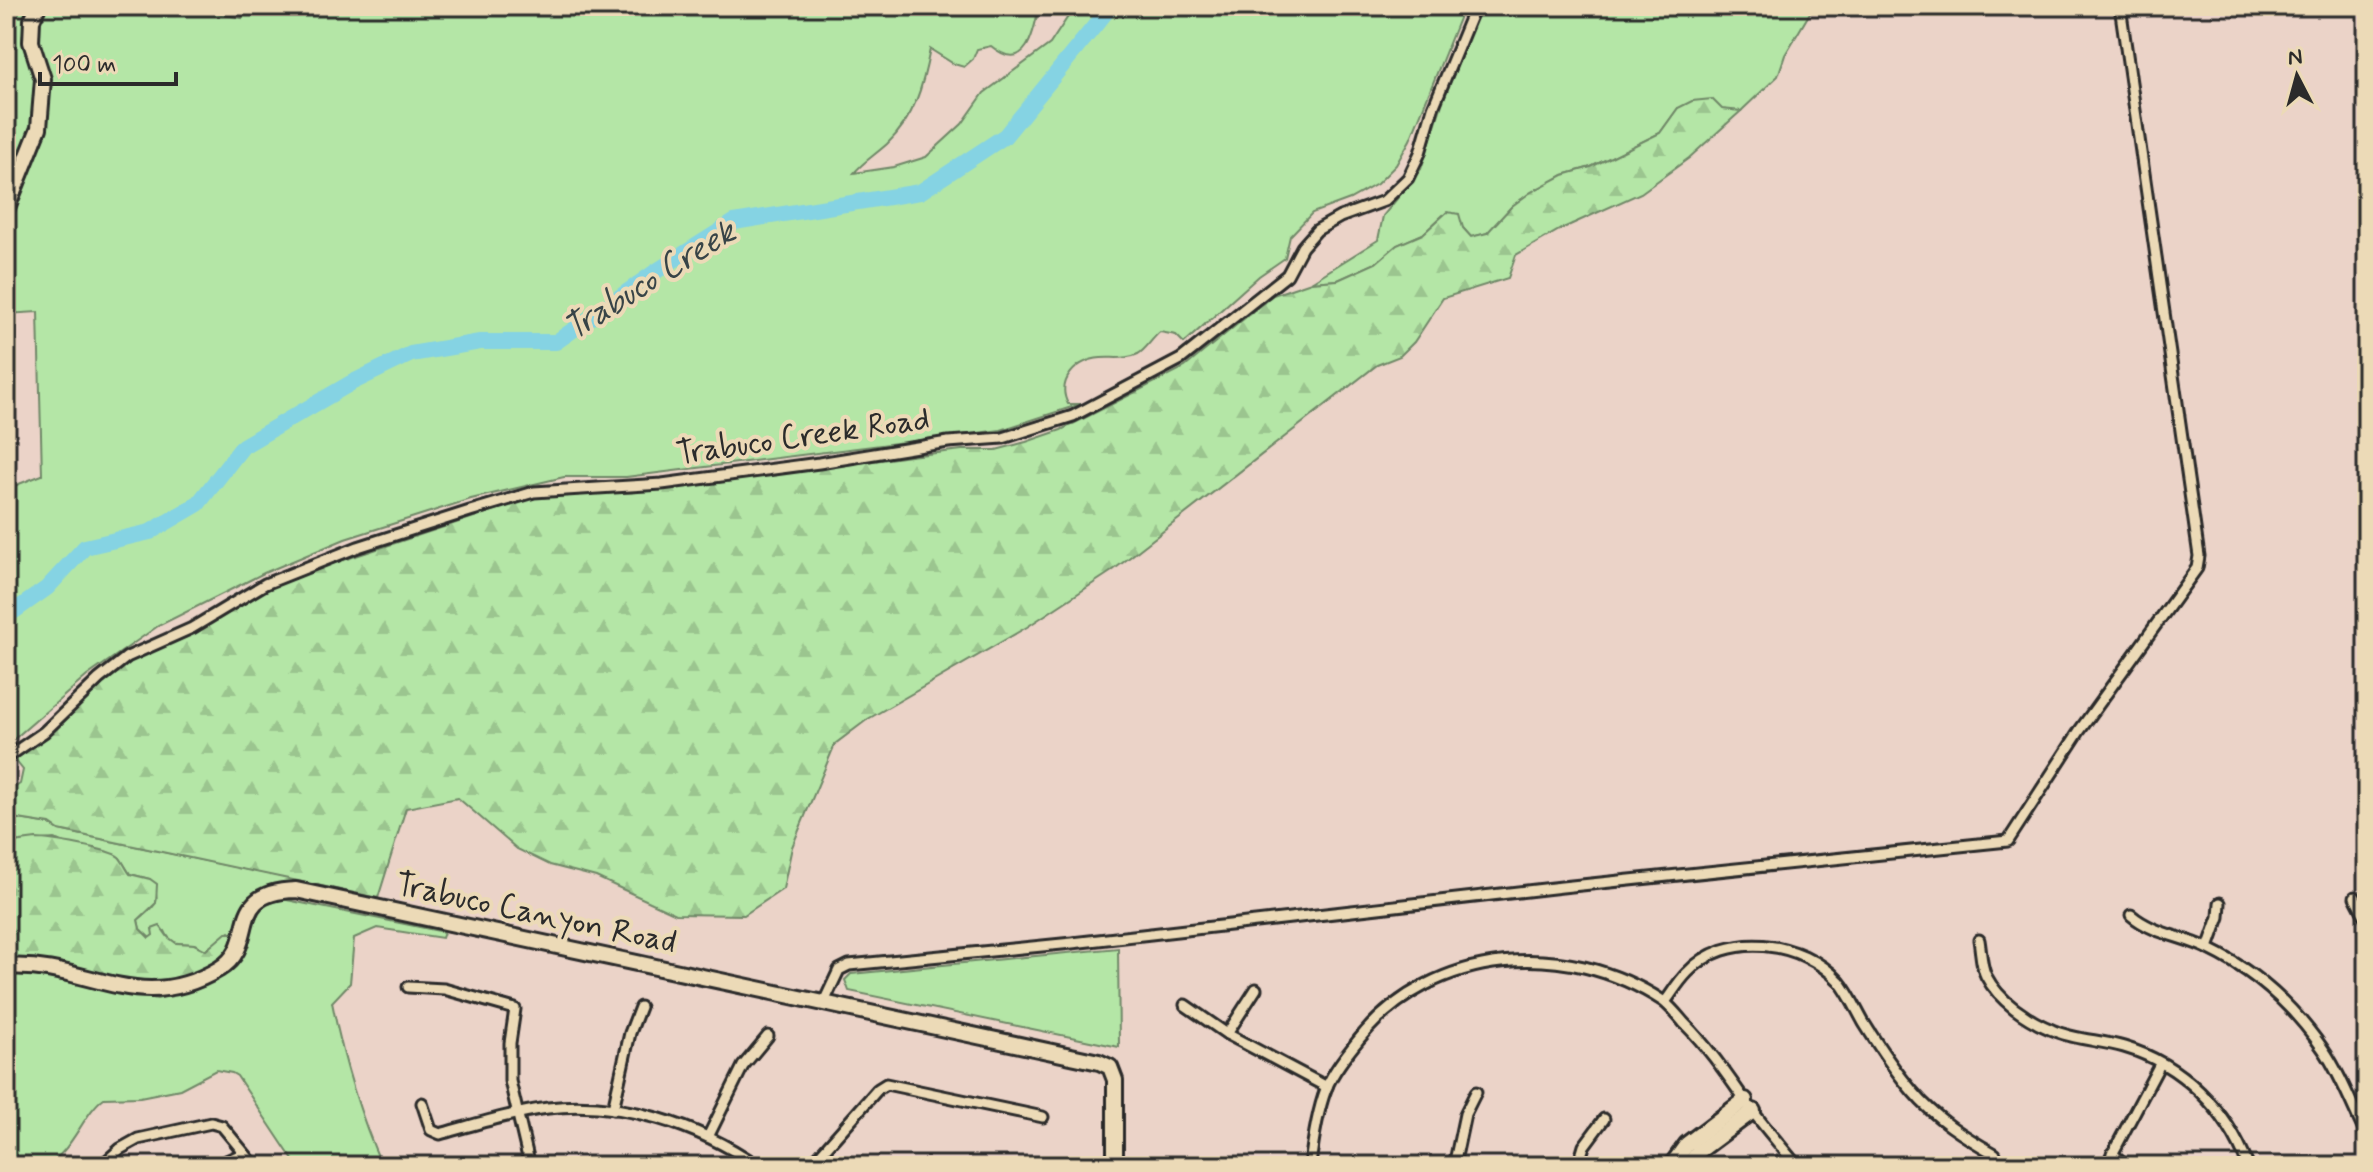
<svg xmlns="http://www.w3.org/2000/svg" width="2373" height="1172" viewBox="0 0 2373 1172" font-family="Mynerve,sans-serif">
<style>
.grass{fill:#b4e6a6;stroke:#708868;stroke-width:2}
.forest{fill:url(#forest-firs);stroke:#708868;stroke-width:2}
.lines{fill:none;stroke-linecap:round;stroke-linejoin:round}
.river{stroke:#85d3e3;stroke-width:16}
.street-casing{stroke:#2b2b2b;stroke-width:15}
.secondary-casing{stroke:#2b2b2b;stroke-width:20}
.street{stroke:#ecdab7;stroke-width:9}
.secondary{stroke:#ecdab7;stroke-width:14}
.labels{text-anchor:middle;dominant-baseline:central;stroke-width:8;stroke-linejoin:round;paint-order:stroke}
.street-label{font-size:32px;fill:#2b2b2b;stroke:#ecdab7}
.water-label{font-size:34px;font-style:italic;fill:#384447;stroke:#ecdab7}
</style>
<defs>
<pattern id="forest-firs" width="22" height="20" patternUnits="userSpaceOnUse" patternTransform="scale(2)"><rect width="22" height="20" fill="#b4e6a6"/><path d="M5 1l3.5 6h-7zM16 11l3.5 6h-7z" fill="#9bc58f"/></pattern>
</defs>
<rect width="100%" height="100%" fill="#ebd3c8"/>
<filter id="ink" filterUnits="userSpaceOnUse"><feTurbulence type="fractalNoise" baseFrequency=".0125" numOctaves="2"/><feDisplacementMap in="SourceGraphic" scale="16" xChannelSelector="R" yChannelSelector="G"/><feConvolveMatrix kernelMatrix="1 2 1 2 8 2 1 2 1" color-interpolation-filters="sRGB"/></filter>
<g filter="url(#ink)">
<!-- grass -->
<g class="grass">
<polygon points="6,6 32,6 39,79 34,123 6,186"/>
<path d="M42,6H179L242,18L243,6H1039C1034,33 1026,75 991,46L977,49L973,59L964,67L954,64L930,49C923,86 915,117 887,144C876,154 863,162 854,173L894,167L926,157L962,124L984,93L1050,44L1075,6H1464L1410,140L1396,165L1377,184L1350,199L1312,213L1290,236L1285,258L1259,276L1184,343L1176,335L1160,332C1152,338 1146,350 1138,354C1126,360 1113,357 1101,358C1076,360 1056,381 1068,404H1081L1001,430L626,477H564L471,499L345,539L264,573L158,626L87,676L6,746V489L42,475L38,312L6,314V222L44,129L36,19Z"/>
<polygon points="1484,6 1814,6 1785,55 1778,76 1741,111 1678,108 1660,133 1591,167 1563,175 1512,206 1488,233 1471,237 1463,228 1443,215 1423,234 1397,245 1376,263 1338,280 1311,282 1378,240 1383,216 1421,169 1442,104 1473,25"/>
<path d="M6,817L50,824L59,830L315,884L313,889L276,885L254,895L237,937L230,932L206,950C202,949 198,945 194,944C181,942 172,948 165,931L150,938L140,929L138,920C156,905 163,903 150,879L130,874L120,858L94,848L74,846L54,839L6,843Z"/>
<path d="M282,899L444,932L442,938L377,928L354,938L350,983L332,1002C343,1059 359,1113 382,1166H297L237,1076L232,1073L216,1070L180,1089L140,1097L104,1098C83,1113 71,1155 45,1165C34,1169 17,1166 6,1166V972L78,982L157,999L172,995L215,977L237,964L261,907Z"/>
<polygon points="1118,948 1119,1047 849,991 845,980 851,974"/>
</g>
<!-- forest -->
<g class="forest">
<polygon points="1712,99 1722,109 1741,111 1689,158 1641,193 1561,229 1516,255 1508,278 1443,298 1414,342 1400,356 1377,365 1112,571 1027,627 868,719 835,744 792,847 783,889 744,915 676,914 596,877 550,865 517,849 458,798 406,808 378,898 59,830 50,824 6,817 6,793 20,784 23,770 15,760 56,728 125,662 292,577 541,495 690,486 910,456 962,450 996,450 1026,442 1061,430 1185,367 1273,295 1311,282 1338,280 1376,263 1397,245 1423,234 1447,212 1459,214 1463,228 1471,237 1487,233 1512,206 1531,192 1563,175 1591,167 1660,133 1678,108 1692,101"/>
<path d="M36,839C50,839 110,849 119,857C123,861 126,869 130,874L150,879L157,884L156,903L138,920L140,929L149,938L153,935L152,929L160,926L168,937L176,943L194,944L206,950L226,933H235L237,937L222,961L200,973L157,986L6,962V843Z"/>
</g>
<g class="lines">
<!-- river -->
<polyline class="river" points="6,617 47,588 85,547 150,532 198,504 243,446 351,383 411,354 480,342 556,342 655,272 734,222 920,192 1005,136 1111,6"/>
<defs>
<g id="street">
<polyline points="6,758 44,732 99,679 127,657 192,628 265,584 358,547 470,511 534,492 662,484 819,463 948,442 1003,438 1073,416 1181,359 1287,275 1302,247 1317,230 1340,217 1384,201 1408,178 1420,153 1433,108 1475,6"/>
<polyline points="2355,897 2367,920"/>
<path d="M2131,915C2153,934 2183,936 2209,949C2255,971 2294,1007 2323,1049C2341,1075 2353,1108 2367,1137"/>
<path d="M1979,940C1981,951 1981,966 1986,976C1999,1001 2027,1020 2052,1030C2074,1040 2101,1040 2124,1047C2182,1064 2227,1110 2248,1166"/>
<polyline points="2208,948 2219,917 2220,903"/>
<polyline points="408,987 444,989 515,1009 510,1043 510,1081 530,1166"/>
<path d="M1665,1002C1672,993 1678,982 1687,973C1727,930 1801,940 1839,981C1849,993 1856,1009 1864,1023C1879,1047 1895,1071 1913,1092C1936,1119 1965,1137 1995,1154"/>
<polyline points="823,1004 839,970 849,965 1072,943 1562,887 2008,841 2080,730 2197,568 2199,556 2120,6"/>
<polyline points="1185,1005 1227,1034 1327,1087"/>
<polyline points="1227,1034 1256,989"/>
<path d="M422,1103L431,1130L440,1134C476,1124 511,1113 548,1108C620,1099 699,1125 758,1166"/>
<polyline points="613,1109 630,1033 640,1007"/>
<polyline points="708,1137 743,1066 768,1036"/>
<polyline points="2112,1153 2126,1166"/>
<polyline points="101,1166 120,1149 138,1139 211,1123 222,1126 255,1166"/>
<polyline points="215,1166 244,1153"/>
<polyline points="810,1166 878,1089 886,1084 1043,1117"/>
<path d="M1310,1166C1313,1140 1317,1113 1326,1089C1333,1071 1348,1053 1360,1038C1434,947 1567,938 1663,1001C1671,1007 1678,1016 1684,1023C1711,1050 1729,1078 1751,1109C1766,1129 1782,1147 1797,1166"/>
<polyline points="1454,1166 1465,1114 1476,1092"/>
<polyline points="1578,1166 1584,1146 1604,1119"/>
<polyline points="2106,1166 2160,1064"/>
</g>
<g id="secondary">
<polyline points="6,210 39,128 43,79 31,42 32,20 38,6"/>
<path d="M6,967C87,961 137,1018 219,969C262,943 222,892 296,890L1099,1062L1110,1067L1115,1080V1166"/>
<polyline points="1671,1166 1687,1144 1745,1100"/>
<polyline points="1688,1166 1698,1152 1753,1111"/>
<polyline points="2366,1166 2367,1165"/>
</g>
</defs>
<!-- street casing -->
<use href="#street" class="street-casing"/>
<!-- secondary casing -->
<use href="#secondary" class="secondary-casing"/>
<!-- street -->
<use href="#street" class="street"/>
<!-- secondary -->
<use href="#secondary" class="secondary"/>
</g>
</g>
<g class="labels">
<!-- street labels -->
<g class="street-label">
<text transform="translate(803 437) rotate(-8)">Trabuco Creek Road</text>
<text transform="translate(536 914) rotate(12)">Trabuco Canyon Road</text>
</g>
<!-- water labels -->
<g class="water-label">
<text transform="translate(650 281) rotate(-32)">Trabuco Creek</text>
</g>
</g>
<!-- margin -->
<rect width="2373" height="1172" fill="none" stroke="#ecdab7" stroke-width="32"/>
<rect x="16" y="16" width="2341" height="1140" fill="none" stroke="#2b2b2b" stroke-width="3" filter="url(#ink)"/>
<!-- north arrow -->
<g transform="translate(2297 76) rotate(354)" stroke="#ecdab7" stroke-width="6" paint-order="stroke">
<path d="M0-6L14 30L0 20L-14 30Z" fill="#2b2b2b"/>
<text y="-12" font-size="22" font-weight="bold" text-anchor="middle" fill="#2b2b2b">N</text>
</g>
<!-- scale -->
<path d="M40 72v12h136v-12" fill="none" stroke="#2b2b2b" stroke-width="4"/>
<text x="52" y="72" font-size="24" fill="#2b2b2b" stroke="#ecdab7" stroke-width="6" paint-order="stroke">100 m</text>
</svg>
